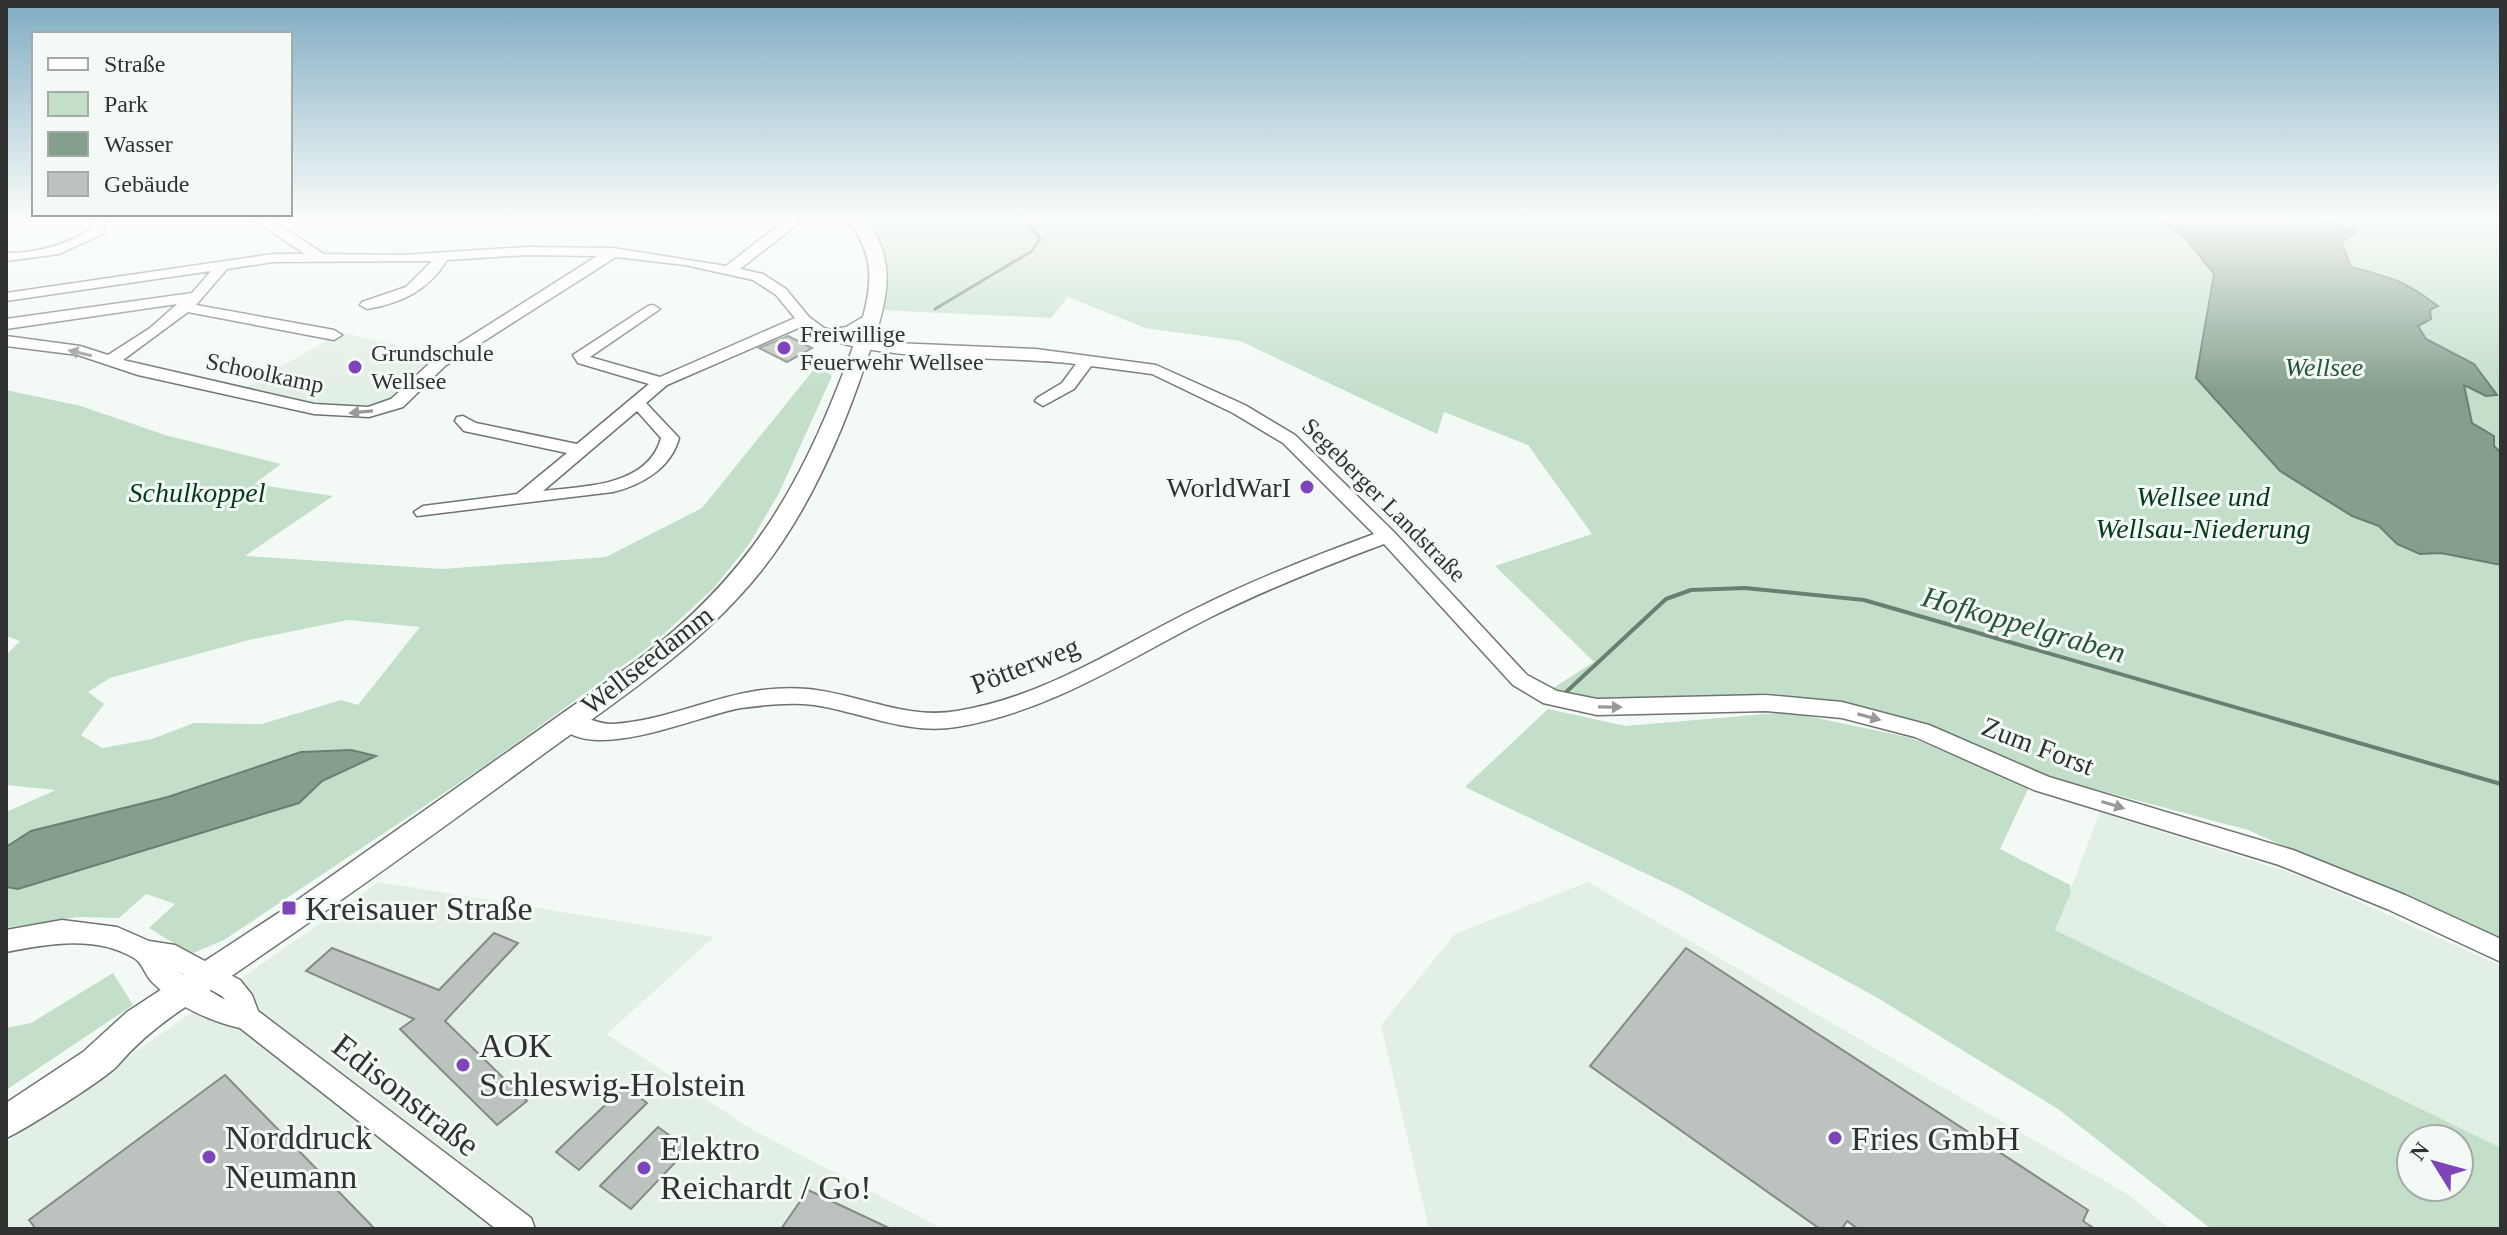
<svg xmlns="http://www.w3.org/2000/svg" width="2507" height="1235" viewBox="0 0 2507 1235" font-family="'Times New Roman',serif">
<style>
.built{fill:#e2efe5}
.green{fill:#c3dfca;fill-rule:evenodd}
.water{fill:#84a08c;stroke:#6b7f71;stroke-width:2}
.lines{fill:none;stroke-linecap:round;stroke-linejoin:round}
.stream-far1{stroke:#6b7f71;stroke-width:3}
.stream{stroke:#6b7f71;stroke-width:4}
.building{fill:#bcc2bd;stroke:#858b87;stroke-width:2}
.minor-casing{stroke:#6f7470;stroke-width:3}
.major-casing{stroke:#6f7470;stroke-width:3}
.minor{fill:#fff;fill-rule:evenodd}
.major{fill:#fff;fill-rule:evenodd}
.oneway{fill:#989998}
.poi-dot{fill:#7f44ba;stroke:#f3faf5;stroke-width:3}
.labels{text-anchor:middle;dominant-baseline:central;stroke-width:6;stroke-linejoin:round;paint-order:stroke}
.far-poi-label{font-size:24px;fill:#313332;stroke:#f3faf5;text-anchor:start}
.far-street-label{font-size:24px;fill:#313332;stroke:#f3faf5}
.far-water-label{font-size:26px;font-style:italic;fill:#265537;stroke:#f3faf5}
.poi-label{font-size:28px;fill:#313332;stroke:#f3faf5;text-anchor:end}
.park-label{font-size:28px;font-style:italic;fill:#05391d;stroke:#f3faf5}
.street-label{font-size:28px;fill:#313332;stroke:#f3faf5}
.water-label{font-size:30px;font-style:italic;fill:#265537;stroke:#f3faf5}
.near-poi-label{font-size:34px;fill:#313332;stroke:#f3faf5;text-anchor:start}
.near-street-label{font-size:34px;fill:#313332;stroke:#f3faf5}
</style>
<rect width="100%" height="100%" fill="#f3faf5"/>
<!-- built -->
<g class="built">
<polygon points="341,332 442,356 399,395 383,404 360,409 319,406 243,389"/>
<polygon points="2100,812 2304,877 2501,966 2501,1148 2055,930"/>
<polygon points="379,882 714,937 607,1034 751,1129 943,1229 6,1229 6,1142"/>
<polygon points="1588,882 2129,1195 2170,1229 1429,1229 1381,1025 1455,934"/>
</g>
<!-- green -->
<g class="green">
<path d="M861,217H2501V944L2248,830L2042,775L1926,725L1849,703L1765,693L1628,712L1545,693L1594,662L1495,566L1592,534L1528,445L1444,412L1437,434L1240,341L1145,328L1068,297L1051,318L881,310C891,270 890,249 861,217Z"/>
<path d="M819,363L832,376L779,493L750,543L713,589L654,643L489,763L224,940L191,954L149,928L175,904L146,894L119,918L78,917L6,928V812L56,790L6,785V655L20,641L6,636V390L81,406L165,435L281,464L254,484L333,496L245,556L442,569L606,557L702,508ZM348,620L420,627L358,705L341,700L262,724L194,723L152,739L102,748L81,735L104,704L88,692L110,678L249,640Z"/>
<path d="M1548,709L1626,726L1788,712L1912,738L2029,787L2000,849L2070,885L2071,892L2055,930L2501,1148V1229H2211L2058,1109L1876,997L1680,890L1465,787ZM2411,1139H2459V1187H2411Z"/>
<polygon points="113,973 133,1005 6,1090 6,1028 31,1023"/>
</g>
<!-- water -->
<g class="water">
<path d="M2152,217C2203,217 2316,207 2357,232L2341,242L2351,267C2392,278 2402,279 2438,306L2430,310L2431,319L2418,326L2426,339L2474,364L2497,395L2486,396L2464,385L2472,423L2494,436V446L2501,453V565L2441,553L2420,554L2397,544L2379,526L2352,516L2280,471L2196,378L2214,274L2184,236Z"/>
<polygon points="351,750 376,756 322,781 299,803 18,889 6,887 6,847 31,831 168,797 301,752"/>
</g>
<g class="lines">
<!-- stream-far1 -->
<polyline class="stream-far1" points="935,309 1032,251 1040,239 1023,217"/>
<!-- stream -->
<polyline class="stream" points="1564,694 1666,599 1691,590 1745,588 1864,600 2501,784"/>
</g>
<!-- building -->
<g class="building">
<polygon points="788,336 812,348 787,362 759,348"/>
<polygon points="494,933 518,943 445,1021 527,1101 497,1125 400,1029 414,1019 306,971 332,948 439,990"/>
<polygon points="1686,948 2088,1210 2083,1221 2095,1229 1858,1229 1847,1221 1842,1229 1820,1229 1590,1066"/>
<polygon points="225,1075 375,1229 36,1229 29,1220"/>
<polygon points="625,1086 647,1103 579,1170 556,1152"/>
<polygon points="658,1127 688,1149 631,1209 600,1186"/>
<polygon points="808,1190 891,1229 781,1229"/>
</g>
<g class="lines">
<defs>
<g id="minor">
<path d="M87,217L105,219L103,234L59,254L6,261V253C38,253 65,245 92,229L93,223Z"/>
<path d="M250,217H266L324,254L403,255L526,247L613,248L726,266L789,217H799V223L740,269L763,274L786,289L809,317L824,328L871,342L1036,349L1156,365L1245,405L1295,435L1394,532L1527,675L1557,691L1597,699L1766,695L1842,702L1929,725L2049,777L2293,850L2405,895L2501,939V962L2387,909L2279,865L2034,790L1915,737L1842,718L1766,711L1597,715L1543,703L1513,685L1384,544C1325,566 1267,589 1211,617C1128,659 1050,712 956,727C907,735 861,712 814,705C790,702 765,705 741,708C702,714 584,768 557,721L560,715C577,710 595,725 613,724C680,720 734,682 808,689C859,694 906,720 957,711C1044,697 1118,647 1195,609C1253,580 1314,556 1374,534L1283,443L1233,413L1152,374L1091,366L1074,389L1043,406L1035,401L1037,398L1062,383L1076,364C1004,354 857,366 803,326L667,385L646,403L679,438C671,468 642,485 613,492L417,516L414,512L423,506L517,494L567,453L464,431L455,421L457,417L463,416L476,423L577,444L649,384L578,363L573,355L648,306L653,305L660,309L590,357L660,377L795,318L776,295L753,280L685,265L616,257L445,366L403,407L369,417L314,414L138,375L78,355L6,346V336L80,346L108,355L150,328L177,304L6,329V319L192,293L211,271L6,301V293L273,254H305ZM526,255L597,256L433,360L391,399L368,407L314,404L123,360L188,312L334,340L342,335L334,330L196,305L227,269L273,262L432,261L406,287L362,302L360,305L367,309C401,303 428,291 447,260ZM637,411L661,438C648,487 583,486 543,491Z"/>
<path d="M62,920L117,927L149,941L175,945L240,980L252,995L258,1011L531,1218L535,1229H496L240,1028C209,1021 175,1005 152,982C145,975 142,962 134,958C95,935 48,944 6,952V930ZM177,971L222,996L225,1000Z"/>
</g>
<path id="major" d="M846,217H863C903,262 884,311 866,362C842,434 808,512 761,571C698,650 610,705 530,764C414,849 298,932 178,1012C155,1028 136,1044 118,1065C107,1078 23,1131 6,1138V1103L83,1052L127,1012L289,906L638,660C759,568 806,476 857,336L829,341L820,335L822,331L846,327L863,317C874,276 872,251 846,217Z"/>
</defs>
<!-- minor casing -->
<use href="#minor" class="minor-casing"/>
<!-- major casing -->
<use href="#major" class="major-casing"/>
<!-- minor -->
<use href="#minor" class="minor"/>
<!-- major -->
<use href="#major" class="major"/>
</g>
<!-- one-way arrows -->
<defs><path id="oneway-solid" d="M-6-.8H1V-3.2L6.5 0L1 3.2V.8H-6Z" transform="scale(2)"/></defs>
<g class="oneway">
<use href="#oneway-solid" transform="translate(80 353) rotate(-167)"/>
<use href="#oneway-solid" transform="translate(361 412) rotate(175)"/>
<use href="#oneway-solid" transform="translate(1610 707) rotate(1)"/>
<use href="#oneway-solid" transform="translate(1869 717) rotate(15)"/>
<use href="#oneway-solid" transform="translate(2113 805) rotate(17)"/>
</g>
<!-- sky -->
<linearGradient id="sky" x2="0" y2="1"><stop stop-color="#80acc3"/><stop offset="0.56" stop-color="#fafdfa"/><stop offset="1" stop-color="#fafdfa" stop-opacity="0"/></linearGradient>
<rect width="2507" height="390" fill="url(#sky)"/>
<!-- markers -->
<g class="poi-dot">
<circle cx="784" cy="348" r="8"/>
<circle cx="355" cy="367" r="8"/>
<circle cx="1307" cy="487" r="8"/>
<rect x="281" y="900" width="16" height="16" rx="4"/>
<circle cx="463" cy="1065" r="8"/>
<circle cx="1835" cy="1138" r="8"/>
<circle cx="209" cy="1157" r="8"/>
<circle cx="644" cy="1168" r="8"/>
</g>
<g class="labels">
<!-- far-poi labels -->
<g class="far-poi-label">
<text x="800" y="334">Freiwillige<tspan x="800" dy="28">Feuerwehr Wellsee</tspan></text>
<text x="371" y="353">Grundschule<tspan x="371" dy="28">Wellsee</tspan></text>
</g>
<!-- far-street labels -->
<g class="far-street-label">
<text transform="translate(265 373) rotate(12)">Schoolkamp</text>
<text transform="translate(1384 500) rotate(45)">Segeberger Landstraße</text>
</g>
<!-- far-water labels -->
<g class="far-water-label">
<text x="2324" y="367">Wellsee</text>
</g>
<!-- poi labels -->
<g class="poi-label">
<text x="1291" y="487">WorldWarI</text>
</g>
<!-- park labels -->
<g class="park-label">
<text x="197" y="492">Schulkoppel</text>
<text x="2203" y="496">Wellsee und<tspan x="2203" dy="32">Wellsau-Niederung</tspan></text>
</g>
<!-- street labels -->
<g class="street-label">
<text transform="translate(647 660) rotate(-38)">Wellseedamm</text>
<text transform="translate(1025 665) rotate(-21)">Pötterweg</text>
<text transform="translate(2038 746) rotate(21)">Zum Forst</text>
</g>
<!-- water labels -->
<g class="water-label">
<text transform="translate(2024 624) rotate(16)">Hofkoppelgraben</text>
</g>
<!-- near-poi labels -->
<g class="near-poi-label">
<text x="305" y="908">Kreisauer Straße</text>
<text x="479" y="1045">AOK<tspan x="479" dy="39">Schleswig-Holstein</tspan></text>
<text x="225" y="1137">Norddruck<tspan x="225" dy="39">Neumann</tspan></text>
<text x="1851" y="1138">Fries GmbH</text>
<text x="660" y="1148">Elektro<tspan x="660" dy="39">Reichardt / Go!</tspan></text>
</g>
<!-- near-street labels -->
<g class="near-street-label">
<text transform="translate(406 1095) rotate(38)">Edisonstraße</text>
</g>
</g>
<!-- border -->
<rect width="2507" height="1235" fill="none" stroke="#313332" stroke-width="16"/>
<!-- legend -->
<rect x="32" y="32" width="260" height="184" fill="#f3faf5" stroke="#a5aaa7" stroke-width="2"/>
<rect x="48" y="58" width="40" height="12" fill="#ffffff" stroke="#a5aaa7" stroke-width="2"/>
<text x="104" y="72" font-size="24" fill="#313332">Straße</text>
<rect x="48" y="92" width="40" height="24" fill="#c3dfca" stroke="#a5aaa7" stroke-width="2"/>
<text x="104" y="112" font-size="24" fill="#313332">Park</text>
<rect x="48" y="132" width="40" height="24" fill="#84a08c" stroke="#a5aaa7" stroke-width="2"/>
<text x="104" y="152" font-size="24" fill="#313332">Wasser</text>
<rect x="48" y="172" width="40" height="24" fill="#bcc2bd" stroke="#a5aaa7" stroke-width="2"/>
<text x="104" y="192" font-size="24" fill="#313332">Gebäude</text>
<!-- north arrow -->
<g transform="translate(2435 1163) rotate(307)"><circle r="38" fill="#f3faf5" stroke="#a5aaa7" stroke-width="2"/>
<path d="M0-6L14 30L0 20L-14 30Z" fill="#7f44ba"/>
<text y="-12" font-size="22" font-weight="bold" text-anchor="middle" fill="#313332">N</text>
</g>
</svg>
